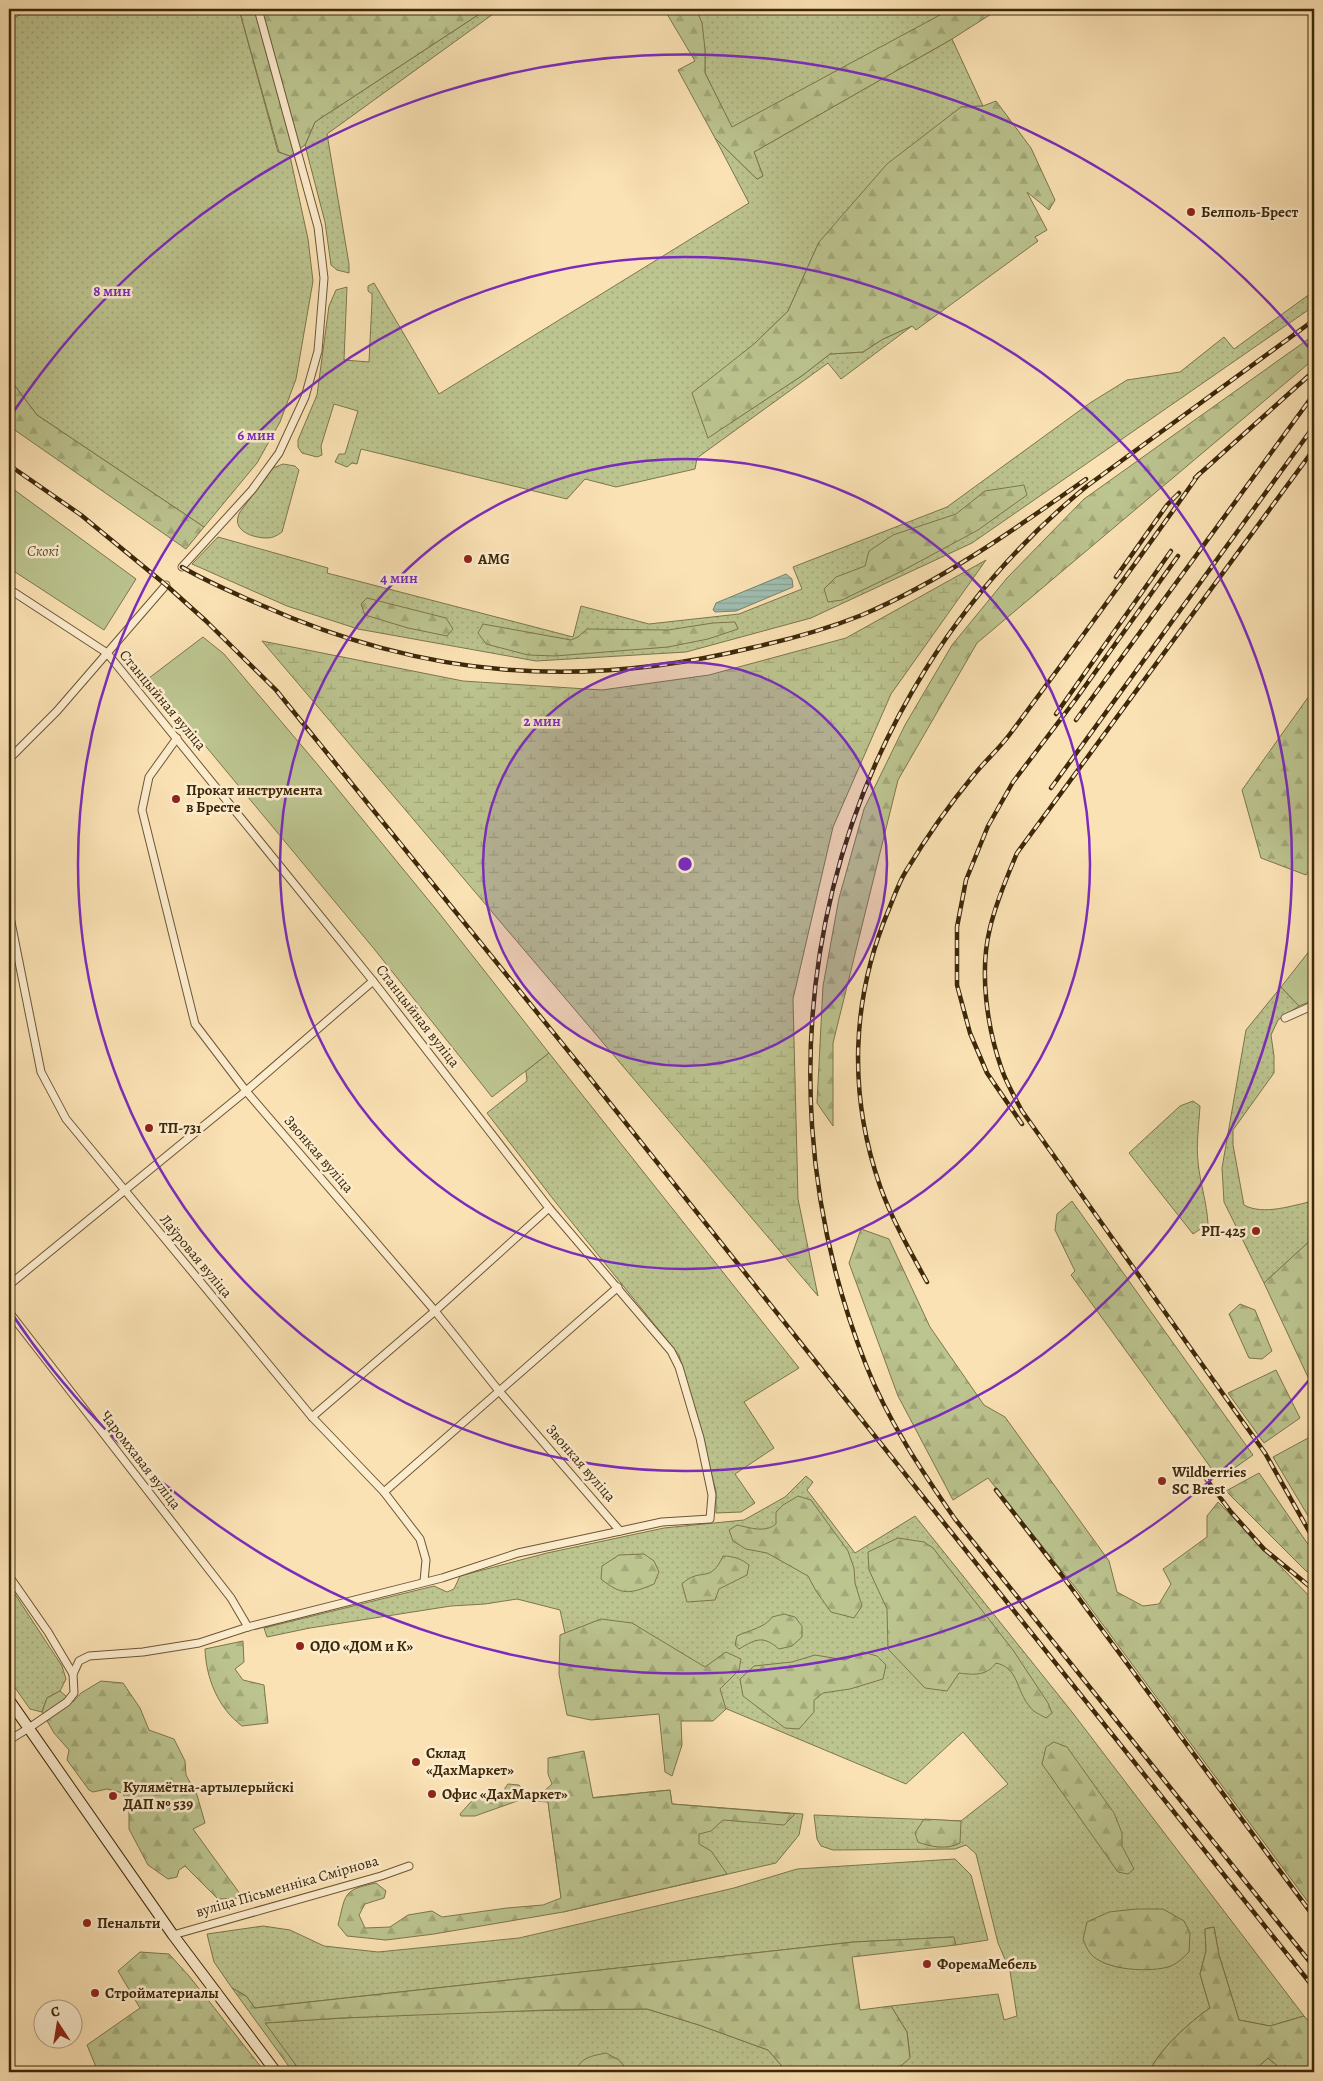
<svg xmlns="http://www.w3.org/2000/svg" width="1323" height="2081" viewBox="0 0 1323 2081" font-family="Alegreya,serif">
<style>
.grass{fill:url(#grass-dots);stroke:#7c764c}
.forest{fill:url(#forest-firs);stroke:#7c764c}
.wetland{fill:url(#wetland-marsh);stroke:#7c764c}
.garden{fill:#bcc48f;stroke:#7c764c}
.water{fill:url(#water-rules);stroke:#78816d}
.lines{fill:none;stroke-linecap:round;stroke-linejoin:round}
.minor-casing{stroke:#6c5634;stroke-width:9}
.secondary-casing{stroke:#3d2809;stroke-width:12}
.minor{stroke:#fcecce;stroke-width:7}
.secondary{stroke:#fcecce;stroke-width:10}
.rail-casing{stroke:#3d2809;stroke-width:4.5}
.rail{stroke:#fcecce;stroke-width:2.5;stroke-dasharray:8;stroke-linecap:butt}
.ring{fill:none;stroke:#7b2cbf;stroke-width:2.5}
.poi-dot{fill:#8f2418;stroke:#fcecce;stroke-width:2}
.labels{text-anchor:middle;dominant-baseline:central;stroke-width:5;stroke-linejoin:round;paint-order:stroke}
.poi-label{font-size:15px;font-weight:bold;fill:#3d2809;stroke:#fcecce;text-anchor:start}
.park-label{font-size:15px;font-style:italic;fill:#5d4f2a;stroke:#fcecce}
.street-label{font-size:15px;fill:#3d2809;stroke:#fcecce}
.centre{fill:#7b2cbf;stroke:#fcecce;stroke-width:2.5}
.ring-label{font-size:15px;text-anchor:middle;font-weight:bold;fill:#7b2cbf;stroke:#fcecce;stroke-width:5;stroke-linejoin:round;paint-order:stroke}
</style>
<defs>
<pattern id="grass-dots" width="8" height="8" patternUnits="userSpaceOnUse" patternTransform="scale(1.25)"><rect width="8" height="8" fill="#bcc48f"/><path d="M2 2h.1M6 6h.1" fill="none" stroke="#a2a87a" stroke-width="1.8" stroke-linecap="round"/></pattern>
<pattern id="forest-firs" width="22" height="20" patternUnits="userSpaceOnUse" patternTransform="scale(1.25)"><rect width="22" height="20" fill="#bcc48f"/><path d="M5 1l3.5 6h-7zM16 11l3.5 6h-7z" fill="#a2a87a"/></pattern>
<pattern id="wetland-marsh" width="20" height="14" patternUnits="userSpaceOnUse" patternTransform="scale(1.25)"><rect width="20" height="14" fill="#bcc48f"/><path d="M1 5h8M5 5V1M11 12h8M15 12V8" fill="none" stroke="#a2a87a"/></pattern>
<pattern id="water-rules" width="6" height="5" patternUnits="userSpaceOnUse" patternTransform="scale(1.25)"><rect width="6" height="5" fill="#9fbdaf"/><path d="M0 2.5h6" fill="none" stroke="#8aa295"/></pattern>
</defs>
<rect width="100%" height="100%" fill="#fbe2b4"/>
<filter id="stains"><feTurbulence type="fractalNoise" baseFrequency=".004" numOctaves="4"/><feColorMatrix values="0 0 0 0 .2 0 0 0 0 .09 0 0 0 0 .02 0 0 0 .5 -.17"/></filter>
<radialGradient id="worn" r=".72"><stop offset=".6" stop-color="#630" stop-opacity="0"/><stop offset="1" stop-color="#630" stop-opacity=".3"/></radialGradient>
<!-- grass -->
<g class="grass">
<polygon points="32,9 239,9 278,152 290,156 308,239 313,281 296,379 280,422 257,463 204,527 37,415 9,378 9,20"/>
<polygon points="487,9 500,9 327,134 349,264 349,273 337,270 331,265 325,222 305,145 315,122"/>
<polygon points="696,9 937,9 941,15 732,128 705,73 705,49"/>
<polygon points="952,39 983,106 961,107 819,242 788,311 754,344 708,437 803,375 830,354 863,352 883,339 912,326 841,379 828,363 697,458 695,469 616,487 585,479 567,499 361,449 357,464 352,463 347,467 335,462 339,454 345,454 358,411 334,404 321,446 322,455 317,457 302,453 298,447 298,440 317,395 329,306 336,290 347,287 344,360 369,362 372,301 372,294 368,291 368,286 374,283 439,394 749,203 715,138 757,179 763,176 754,152"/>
<polygon points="1314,291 1314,306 972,543 811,618 686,652 536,661 358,629 287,606 192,564 218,537 328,568 327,573 573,637 581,606 649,624 739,614 802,589 793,567 947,507 1090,403 1127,380 1180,372 1224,337 1234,349"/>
<path d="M283,464L295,466L299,470L282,532C278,535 273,538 267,538C252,538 230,530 240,512L273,468Z"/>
<path d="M1281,987L1299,1006L1278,1020L1271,1035L1274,1056V1073L1233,1130V1145L1244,1205C1264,1216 1293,1205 1314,1201V1237L1264,1283L1224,1202L1222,1168L1246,1030Z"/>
<polygon points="549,1053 799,1368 744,1402 774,1448 735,1474 755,1503 741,1512 716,1513 716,1491 679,1355 553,1199 487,1113 527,1081 526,1071"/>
<path d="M1193,1101L1200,1106C1199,1124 1196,1144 1198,1162C1200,1183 1207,1203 1208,1224L1193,1234L1129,1153L1180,1106Z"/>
<path d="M806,1476L813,1482L807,1490L855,1553L915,1516L1072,1712L1304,2016L1270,2026L1239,2020L1219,1955L1214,1927L1205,1929L1206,1951L1200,1974L1210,2008C1191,2021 1157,2051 1150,2072H894L910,2057L907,2032L891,2006L998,1994L1004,2020L1017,2016L1010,1971L998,1943L976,1854L966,1845L955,1849L833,1850L821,1846L817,1839L814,1815L961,1821L1008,1784L963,1732L906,1784L684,1691L570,1656L560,1610L517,1599L485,1604L451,1606L310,1628L267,1637L264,1628L434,1586L447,1592L454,1589L460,1576L547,1553L664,1528L744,1520L785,1497Z"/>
<polygon points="9,1585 62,1666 66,1679 60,1691 47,1698 42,1712 30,1709 9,1679"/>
<polygon points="670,1790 672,1804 803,1814 799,1835 776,1863 563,1912 548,1802"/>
<polygon points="955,1859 971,1875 988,1940 956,1945 953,1937 854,1942 254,2008 246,1996 232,1988 214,1962 207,1934 263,1926 290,1930 324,1946 378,1952 519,1938 734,1888 797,1869"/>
<path d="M647,2009L699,2025L768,2050L787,2072H301L264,2023C392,2014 519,2010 647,2009Z"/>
<polygon points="1268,2058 1285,2072 1252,2072"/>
</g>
<!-- forest -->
<g class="forest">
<polygon points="239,9 487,9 315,122 305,145 290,156 279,152"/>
<polygon points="664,9 696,9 702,23 705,49 705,73 732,127 951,9 999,9 952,39 754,152 763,176 757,179 715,138 678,70 695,61"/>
<polygon points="996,101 1031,148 1055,200 1049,210 1027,192 1047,230 1035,237 1038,241 916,330 912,326 883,339 863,352 830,354 803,375 708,438 692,393 754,344 788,311 819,242 887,164 961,107 983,106"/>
<polygon points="1314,335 1314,359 977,643 898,780 833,1043 833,1126 817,1103 823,986 839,898 864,809 905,725 952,645 1007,578 1084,499"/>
<polygon points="9,378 37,415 204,527 186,549 9,426"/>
<polygon points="1024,485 1027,495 978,530 902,571 842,600 828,602 824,589 836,577 865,566 869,551 893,535 956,514 985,491"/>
<polygon points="367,598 446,618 453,629 447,636 408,628 365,615 361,604"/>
<polygon points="735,622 738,629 708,639 668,647 555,656 528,655 486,644 478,633 483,624 571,640 578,637 587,629 668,630 713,623"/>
<polygon points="1314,689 1314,864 1306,875 1261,858 1242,790"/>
<polygon points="1072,1201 1253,1455 1219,1479 1071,1275 1075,1271 1055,1230 1057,1214"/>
<polygon points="861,1229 889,1239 930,1327 984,1405 1005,1417 1109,1561 1117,1592 1143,1606 1159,1604 1171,1584 1163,1569 1207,1537 1207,1516 1218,1502 1314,1601 1314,1910 1075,1587 988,1478 953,1500 898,1396 849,1263"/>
<polygon points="1314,1237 1314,1390 1264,1283"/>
<polygon points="1240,1304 1255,1310 1272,1351 1262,1359 1249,1358 1229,1314"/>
<polygon points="1276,1370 1300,1418 1264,1443 1228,1393"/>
<polygon points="1310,1437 1314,1446 1314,1526 1273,1457"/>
<polygon points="1259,1473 1314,1553 1314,1575 1306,1571 1226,1491"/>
<path d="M798,1496L811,1500L848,1551L854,1568L855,1583L862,1606L854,1618L831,1612L816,1591L808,1576L767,1553L746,1549L733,1541L729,1530L737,1525C751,1528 765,1533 776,1524V1512L783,1505Z"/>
<path d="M898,1538L924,1542L933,1548L1013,1650L1048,1703L1052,1713L1046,1718C1041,1715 1033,1712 1030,1707C1016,1691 1019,1668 996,1663C987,1676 973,1675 959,1673L947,1691L925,1688L888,1649L887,1609L869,1570L868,1552Z"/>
<path d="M644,1554L654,1561L659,1572L654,1584C630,1594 622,1596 601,1579L602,1566L619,1555Z"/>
<path d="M723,1556C733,1556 742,1559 749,1565L747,1575L719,1589L715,1600L687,1602L682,1584C701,1566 710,1585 723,1556Z"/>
<path d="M784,1614L795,1617L802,1626V1637L792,1646L779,1649C763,1635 756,1639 739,1649L735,1645L737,1636C749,1630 765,1628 772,1617Z"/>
<polygon points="601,1619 632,1623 705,1667 726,1652 741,1659 739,1670 720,1689 726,1709 713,1721 681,1721 682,1745 672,1776 665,1772 659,1714 591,1720 567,1715 559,1674 560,1635"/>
<path d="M243,1641L244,1662L235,1669L243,1680L264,1685L268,1723L242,1726C218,1708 206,1678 205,1649Z"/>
<polygon points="863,1652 877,1656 886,1665 883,1679 850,1689 823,1693 814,1700 814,1712 799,1729 785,1728 743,1696 740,1679 754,1666 792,1662 815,1655 845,1660"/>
<polygon points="101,1681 123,1683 140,1708 149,1730 174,1739 185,1761 186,1775 197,1795 205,1823 193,1829 243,1898 218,1899 185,1866 179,1870 177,1877 168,1879 148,1865 129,1829 129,1809 123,1793 107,1789 93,1792 89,1790 67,1760 69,1750 54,1733 42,1712 47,1698 60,1691 73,1702 81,1693"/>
<polygon points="1054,1742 1067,1747 1114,1813 1122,1833 1122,1846 1134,1869 1128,1874 1118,1872 1042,1764 1046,1747"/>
<path d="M584,1751L593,1798L670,1790L672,1804L795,1814L784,1825L723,1820L711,1831L699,1834V1844L711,1851L727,1874L563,1912L434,1934L386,1940L347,1936L338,1925C346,1894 342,1890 376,1883L386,1891L384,1898L365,1904L359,1915L365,1928L390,1927L408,1915L432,1911L442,1917L507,1908L543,1905L561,1898L548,1802L520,1800L475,1816H461L460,1814L478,1794L488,1803H497L505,1796V1788L508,1784L519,1785L525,1791H544L552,1784L548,1774V1758Z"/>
<path d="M924,1819L961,1821L960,1843C948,1850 930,1847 918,1842L915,1833Z"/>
<path d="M1136,1909H1163L1184,1921L1190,1933L1189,1952C1184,1957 1178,1963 1171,1966C1152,1973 1104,1971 1090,1953C1087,1949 1085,1944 1083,1939L1087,1922L1109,1912Z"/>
<path d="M1214,1927L1219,1955L1239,2020L1270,2026L1304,2016L1314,2027V2072H1285L1268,2058L1252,2072H1150C1157,2051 1191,2021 1210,2008L1200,1974L1206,1951L1205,1929Z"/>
<polygon points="954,1937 956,1945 852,1957 860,2010 891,2006 907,2032 910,2058 894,2072 787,2072 768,2050 699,2025 647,2009 548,2010 342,2018 265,2023 301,2072 293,2072 232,1988 246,1996 255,2008 854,1942"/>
<polygon points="140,1952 169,1954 189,1976 265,2072 98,2072 87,2045 140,2008 118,1971"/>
<path d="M606,2053L619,2060L629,2072H576C580,2057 592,2056 606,2053Z"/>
</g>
<!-- wetland -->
<polygon class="wetland" points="986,560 891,694 833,827 793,999 798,1199 818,1296 262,641 463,681 602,690 709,675 846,638"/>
<!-- garden -->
<g class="garden">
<polygon points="9,486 136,579 104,630 9,568"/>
<polygon points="203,637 224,654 318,765 439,913 549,1053 492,1097 375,950 149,678"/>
<polygon points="1314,945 1314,1000 1299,1006 1281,987"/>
</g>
<!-- water -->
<polygon class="water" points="786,574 792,579 793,587 736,611 715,612 713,610 716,603"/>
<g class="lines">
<defs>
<g id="minor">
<polyline points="182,567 252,490 279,453 305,397 318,351 324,278 318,227 258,9"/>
<polyline points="9,589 107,653 373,981 549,1208 671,1351 679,1367 700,1438 712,1495 710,1519 662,1522 518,1553 442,1578 248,1627 199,1643 143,1652 89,1656 79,1661 73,1674 74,1693 67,1702 29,1728 9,1740"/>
<polyline points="177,738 149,777 142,810 195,1024 246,1091 435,1311 499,1391 620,1531"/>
<polyline points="9,759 57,711 166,585"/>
<polyline points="9,912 41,1072 66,1119 312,1417 384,1492 420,1539 426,1560 424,1581"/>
<polyline points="1285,1018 1314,1005"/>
<polyline points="9,1285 246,1091 373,981"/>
<polyline points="9,1312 231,1598 248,1627"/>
<polyline points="312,1417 435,1311 549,1208"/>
<polyline points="384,1492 618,1287"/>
<polyline points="9,1576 48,1632 73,1674"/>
<polyline points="173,1935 381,1876 409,1866"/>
</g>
<polyline id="secondary" points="9,1700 173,1935 276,2072"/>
</defs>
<!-- minor casing -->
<use href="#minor" class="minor-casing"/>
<!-- secondary casing -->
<use href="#secondary" class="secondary-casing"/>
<!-- minor -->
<use href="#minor" class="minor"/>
<!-- secondary -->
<use href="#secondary" class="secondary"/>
<defs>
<g id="rail">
<path d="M1314,320L1087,486C827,699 743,1054 866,1365C888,1421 921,1470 955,1519L1314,1967"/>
<path d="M1314,449L1017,853C1007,877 996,902 990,928C979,972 987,1028 1002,1070C1007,1084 1015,1098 1022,1111L1265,1453L1314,1540"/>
<polyline points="9,465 81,515 166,585 206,621 276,690 582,1068 1314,1988"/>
<polyline points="1195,478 1314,371"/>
<path d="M182,567C207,582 234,593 261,605C425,678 581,690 755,647C791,639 827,629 862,615C942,581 1015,529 1086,479"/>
<polyline points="1116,577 1167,505 1179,493"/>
<polyline points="1056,714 1171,551"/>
<polyline points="1076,720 1314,394"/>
<polyline points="1051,788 1314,426"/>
<polyline points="1022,1124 987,1073 970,1033 957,985 957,927 966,880 988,826 1013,782 1076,699 1178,556"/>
<path d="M927,1282C910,1251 892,1220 880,1186C848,1094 851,999 889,909C894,897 899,882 906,871C926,838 949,805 973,776C985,761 999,749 1010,734C1074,648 1137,562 1199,474"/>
<polyline points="1204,1476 1231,1512 1264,1549 1314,1590"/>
<polyline points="996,1490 1061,1574 1314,1917"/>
</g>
</defs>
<!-- rail casing -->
<use href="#rail" class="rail-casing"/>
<!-- rail -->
<use href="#rail" class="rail"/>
</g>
<!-- distance rings -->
<circle cx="685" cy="864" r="202" fill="#7b2cbf" fill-opacity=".12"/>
<g class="ring">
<circle cx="685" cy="864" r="202"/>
<circle cx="685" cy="864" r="405"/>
<circle cx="685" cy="864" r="607"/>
<path d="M1310 1379A810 810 0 0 1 10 1311M10 417A810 810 0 0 1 1310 349"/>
</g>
<!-- markers -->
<g class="poi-dot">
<circle cx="1191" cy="212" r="5"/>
<circle cx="468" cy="559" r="5"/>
<circle cx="176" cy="799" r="5"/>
<circle cx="149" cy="1128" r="5"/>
<circle cx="1256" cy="1231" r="5"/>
<circle cx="1162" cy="1481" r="5"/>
<circle cx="300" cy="1646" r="5"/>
<circle cx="416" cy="1762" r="5"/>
<circle cx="432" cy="1794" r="5"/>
<circle cx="113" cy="1796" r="5"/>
<circle cx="87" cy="1923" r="5"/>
<circle cx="927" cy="1964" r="5"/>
<circle cx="95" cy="1993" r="5"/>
</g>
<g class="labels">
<!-- poi labels -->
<g class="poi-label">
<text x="1201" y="212">Белполь-Брест</text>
<text x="478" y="559">AMG</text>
<text x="186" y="790">Прокат инструмента<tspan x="186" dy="17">в Бресте</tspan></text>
<text x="159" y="1128">ТП-731</text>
<text x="1246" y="1231" text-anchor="end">РП-425</text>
<text x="1172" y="1472">Wildberries<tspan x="1172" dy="17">SC Brest</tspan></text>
<text x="310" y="1646">ОДО «ДОМ и К»</text>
<text x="426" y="1753">Склад<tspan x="426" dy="17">«ДахМаркет»</tspan></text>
<text x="123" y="1787">Кулямётна-артылерыйскі<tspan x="123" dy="17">ДАП № 539</tspan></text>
<text x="442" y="1794">Офис «ДахМаркет»</text>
<text x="97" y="1923">Пенальти</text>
<text x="937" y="1964">ФоремаМебель</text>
<text x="105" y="1993">Стройматериалы</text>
</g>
<!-- park labels -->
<g class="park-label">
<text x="43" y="551">Скокі</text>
</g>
<!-- street labels -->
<g class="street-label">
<text transform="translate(163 700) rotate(50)">Станцыйная вуліца</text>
<text transform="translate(418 1016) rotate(52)">Станцыйная вуліца</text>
<text transform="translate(319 1154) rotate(49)">Звонкая вуліца</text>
<text transform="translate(196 1256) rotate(50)">Лаўровая вуліца</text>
<text transform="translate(141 1460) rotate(52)">Чаромхавая вуліца</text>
<text transform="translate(581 1463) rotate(49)">Звонкая вуліца</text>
<text transform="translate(287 1886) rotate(-16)">вуліца Пісьменніка Смірнова</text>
</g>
</g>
<circle cx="685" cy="864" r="8" class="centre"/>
<g class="ring-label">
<text x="112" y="296">8 мин</text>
<text x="256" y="440">6 мин</text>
<text x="399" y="583">4 мин</text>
<text x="542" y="726">2 мин</text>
</g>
<!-- margin -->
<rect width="1323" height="2081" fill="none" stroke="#fbe2b4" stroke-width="30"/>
<rect x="10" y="10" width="1303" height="2061" fill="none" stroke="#3d2809" stroke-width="2.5"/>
<rect x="15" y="15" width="1293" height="2051" fill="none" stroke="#3d2809"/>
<!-- north arrow -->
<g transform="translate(58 2024) rotate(348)"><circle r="24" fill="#fcecce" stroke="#b09e7f"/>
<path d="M0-4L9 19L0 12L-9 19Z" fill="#8f2418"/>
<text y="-8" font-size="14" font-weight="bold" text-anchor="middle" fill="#3d2809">С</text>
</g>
<rect width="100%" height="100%" filter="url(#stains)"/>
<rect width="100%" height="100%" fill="url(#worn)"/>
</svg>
